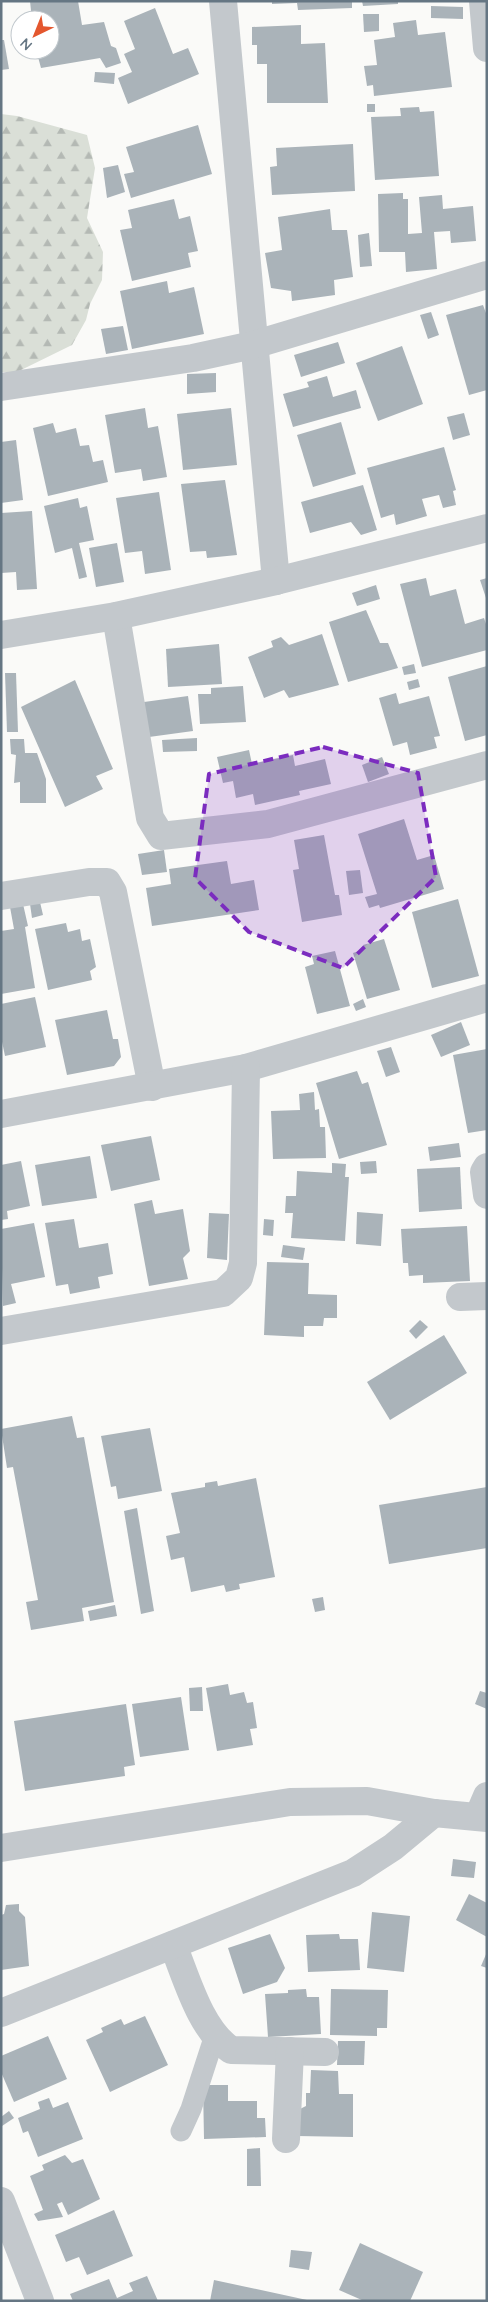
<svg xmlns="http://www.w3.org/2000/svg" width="488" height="2302" viewBox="0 0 488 2302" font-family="Quicksand,sans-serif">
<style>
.forest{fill:url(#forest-firs)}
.building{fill:#aab3b9}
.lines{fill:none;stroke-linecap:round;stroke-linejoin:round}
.service{stroke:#c3c8cc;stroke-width:21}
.minor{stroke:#c3c8cc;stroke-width:28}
.tertiary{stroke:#c3c8cc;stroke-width:28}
.marked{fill:#7b2cbf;fill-opacity:0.2;stroke:#7b2cbf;stroke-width:4;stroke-dasharray:10 6;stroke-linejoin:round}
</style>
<defs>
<pattern id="forest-firs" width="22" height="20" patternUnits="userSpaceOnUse" patternTransform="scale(1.25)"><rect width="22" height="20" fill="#dadfd7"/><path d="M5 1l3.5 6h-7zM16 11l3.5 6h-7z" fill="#b4b9b4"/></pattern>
</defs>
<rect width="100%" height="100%" fill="#fafaf8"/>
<!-- forest -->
<polygon class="forest" points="1,114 17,116 87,135 95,168 87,218 103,252 102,280 90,304 86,320 72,345 17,372 1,372"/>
<!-- building -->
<g class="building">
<polygon points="30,1 78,1 82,25 104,22 111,46 116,48 121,63 106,68 100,58 41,68 38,57 32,56 31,50 50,50 50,20 32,20"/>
<polygon points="272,1 352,1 352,8 298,10 297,3 272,4"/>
<polygon points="362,1 398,1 398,4 363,6"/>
<polygon points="431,6 463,7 463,19 431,18"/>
<polygon points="155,8 173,54 188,48 199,74 128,104 118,78 132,72 124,54 135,49 124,21"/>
<polygon points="363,14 379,14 379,31 364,32"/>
<polygon points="416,20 418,35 445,32 452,87 374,96 373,85 367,86 364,66 377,65 374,40 395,37 393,23"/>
<polygon points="301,25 301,44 325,43 328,103 267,103 267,64 257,64 257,45 252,45 252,27"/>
<polygon points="1,40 4,40 9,69 1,70"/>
<polygon points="95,72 115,73 114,84 94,82"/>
<rect x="367" y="104" width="8" height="8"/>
<polygon points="419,107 420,112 434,111 439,176 375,180 371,117 401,116 400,108"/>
<polygon points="198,125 212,174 131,198 124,174 134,172 126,147"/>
<polygon points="353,144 355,191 272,195 270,167 277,166 276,148"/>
<polygon points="118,165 125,192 107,198 103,168"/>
<polygon points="403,193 403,199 408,199 408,234 422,233 419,197 442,195 443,209 473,206 476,241 451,243 450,231 434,232 437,269 406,272 405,252 379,252 378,194"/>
<polygon points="174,199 179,219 190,216 198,251 188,253 191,267 132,281 120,230 132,228 128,210"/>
<polygon points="330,209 332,230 347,230 353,277 334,280 335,295 292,301 291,291 271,288 265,253 282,250 278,217"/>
<polygon points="369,233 372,266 360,267 358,235"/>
<polygon points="167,281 169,293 194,287 204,334 132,349 120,291"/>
<polygon points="483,305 487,316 487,390 469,395 446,315"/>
<polygon points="431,312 439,335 428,339 420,315"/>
<polygon points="123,326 128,350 106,354 101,329"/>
<polygon points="338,342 345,363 301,377 294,355"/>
<polygon points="402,346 423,404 378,421 356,363"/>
<polygon points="216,373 216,392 187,394 187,374"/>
<polygon points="327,376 333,397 356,390 361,408 293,427 283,394 309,387 307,382"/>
<polygon points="145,408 148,428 158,426 167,477 143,481 141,469 115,473 105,415"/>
<polygon points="231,408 237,465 183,470 177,414"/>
<polygon points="464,413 470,435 453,440 447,417"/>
<polygon points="341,422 356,474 313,487 297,435"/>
<polygon points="53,423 56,433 76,428 80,446 89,445 93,462 103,460 108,482 48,496 33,428"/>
<polygon points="16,440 23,500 1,503 1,442"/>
<polygon points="444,447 456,490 453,491 456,505 443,508 439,495 422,499 427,516 396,525 394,514 381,518 367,468"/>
<polygon points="225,480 237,555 207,558 206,551 190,552 181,484"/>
<polygon points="363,485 377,530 361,535 351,522 310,533 301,502"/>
<polygon points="159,492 171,570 145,574 142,551 125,553 116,498"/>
<polygon points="78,498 80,508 87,506 94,540 79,543 87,577 79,579 72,548 55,553 44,506"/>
<polygon points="32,511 37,589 17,590 16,572 1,573 1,513"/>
<polygon points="117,543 124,582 96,587 89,548"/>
<polygon points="426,578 430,596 456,589 465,624 484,618 487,627 487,650 422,667 400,584"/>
<polygon points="487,578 487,598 486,598 480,580"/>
<polygon points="376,585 380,599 357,606 352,593"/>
<polygon points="366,610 380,643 388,643 398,668 348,682 329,622"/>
<polygon points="322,634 339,685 289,698 284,690 264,698 248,657 273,647 271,641 281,637 289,645"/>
<polygon points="219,644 222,684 168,687 166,649"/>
<polygon points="414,664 416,673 404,675 402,667"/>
<polygon points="487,666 487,735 465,741 448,677"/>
<polygon points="5,673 16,673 18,732 7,732"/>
<polygon points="418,679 420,687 409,690 407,682"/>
<polygon points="75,680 113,769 96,776 103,789 65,807 21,707"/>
<polygon points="243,686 246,722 200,724 198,694 211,694 211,688"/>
<polygon points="396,693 399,704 429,696 440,736 434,737 437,748 410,755 407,742 393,746 379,698"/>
<polygon points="188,696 193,731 149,737 144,702"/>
<polygon points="197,738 197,751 163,752 162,740"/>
<polygon points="10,739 24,739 25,753 37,753 46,779 46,803 20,803 20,782 14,783 16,755 11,754"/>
<polygon points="249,750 252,764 293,755 295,766 325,759 331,784 299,791 300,795 255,805 253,794 236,798 233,781 223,783 217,757"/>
<polygon points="382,757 389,774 368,782 362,765"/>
<polygon points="404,819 417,860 434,855 444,889 380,908 379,905 369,908 365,897 377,894 358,834"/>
<polygon points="324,835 335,895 339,895 342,915 302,922 293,870 299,869 294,840"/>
<polygon points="164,850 167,872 142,875 138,854"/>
<polygon points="227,861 231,884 254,880 259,910 152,926 146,888 171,884 169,869"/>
<polygon points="360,870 363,893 349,895 346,871"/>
<polygon points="458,899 479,976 432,988 412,912"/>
<polygon points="40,902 43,915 32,918 30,904"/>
<polygon points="23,904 28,926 25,927 35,988 1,994 1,931 14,929 10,907"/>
<polygon points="66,923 68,932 80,929 82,941 90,939 96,967 90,971 92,980 48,990 35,929"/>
<polygon points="384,939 400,990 367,999 353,953 365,949 363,945"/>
<polygon points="335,951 350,1006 317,1014 305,967 314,964 312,956"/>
<polygon points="35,997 46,1047 5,1056 1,1037 1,1004"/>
<polygon points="363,999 366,1007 356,1011 353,1004"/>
<polygon points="107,1010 113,1039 118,1039 121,1057 114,1066 67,1075 55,1020"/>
<polygon points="461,1022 470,1045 441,1057 431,1035"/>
<polygon points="391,1047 400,1072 386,1077 377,1051"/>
<polygon points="487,1049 487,1130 468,1133 453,1055"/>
<polygon points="357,1071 362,1084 368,1082 387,1145 339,1159 316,1083"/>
<polygon points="314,1092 315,1110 319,1109 320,1127 325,1127 326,1158 273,1159 271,1111 300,1110 299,1094"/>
<polygon points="151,1136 160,1180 111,1191 101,1145"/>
<polygon points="459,1143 461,1157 430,1161 428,1147"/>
<polygon points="90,1156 97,1198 42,1206 35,1165"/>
<polygon points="21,1161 30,1206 7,1211 8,1219 1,1220 1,1165"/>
<polygon points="376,1161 377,1173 361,1174 360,1162"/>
<polygon points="332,1163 346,1164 345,1177 349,1177 345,1241 291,1238 293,1213 285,1213 286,1196 296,1196 297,1171 332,1173"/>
<polygon points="460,1167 462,1209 419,1212 417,1169"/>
<polygon points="152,1200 155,1214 183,1209 190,1251 183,1258 188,1279 149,1286 134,1204"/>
<polygon points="357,1212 383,1214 381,1246 356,1244"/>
<polygon points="209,1213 229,1214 227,1260 207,1258"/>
<polygon points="74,1219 79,1248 108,1243 113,1274 98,1277 100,1288 70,1294 68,1284 56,1286 45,1223"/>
<polygon points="264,1219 274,1220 273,1236 263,1235"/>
<polygon points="34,1223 45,1277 11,1284 16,1303 3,1306 1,1229"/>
<polygon points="467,1226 470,1281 423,1283 423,1275 409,1276 408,1263 403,1263 401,1229"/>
<polygon points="283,1245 305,1248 303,1260 281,1257"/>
<polygon points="267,1262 309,1263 308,1294 337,1295 337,1318 324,1318 323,1326 304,1326 304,1337 264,1335"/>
<polygon points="420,1320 428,1327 416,1339 409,1331"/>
<polygon points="444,1335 467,1373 390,1420 367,1382"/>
<polygon points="72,1416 77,1438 84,1437 114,1602 82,1608 84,1621 31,1630 26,1602 38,1600 13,1467 7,1468 1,1429"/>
<polygon points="150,1428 162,1491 118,1499 116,1486 111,1487 101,1436"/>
<polygon points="256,1478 275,1577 239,1584 240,1589 226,1592 224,1585 191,1592 184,1557 171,1560 166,1536 180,1533 171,1493 205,1487 205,1483 217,1481 218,1486"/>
<polygon points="487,1487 487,1548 389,1564 379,1505"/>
<polygon points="137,1508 154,1611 141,1614 124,1511"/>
<polygon points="323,1597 325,1610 315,1612 312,1599"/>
<polygon points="115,1605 117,1616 90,1621 88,1611"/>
<polygon points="228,1684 230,1695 244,1692 247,1703 253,1702 257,1728 250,1729 253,1745 217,1751 206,1688"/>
<polygon points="202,1687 203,1711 190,1711 189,1688"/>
<polygon points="480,1691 487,1693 487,1709 475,1704"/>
<polygon points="181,1697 189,1750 140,1757 132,1704"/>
<polygon points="126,1704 135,1765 124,1767 125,1776 25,1791 14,1721"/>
<polygon points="453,1859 476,1862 474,1878 451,1876"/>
<polygon points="469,1894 487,1903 487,1937 456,1920"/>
<polygon points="19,1904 19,1911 25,1917 29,1966 1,1970 1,1915 4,1914 6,1905"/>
<polygon points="372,1912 410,1916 404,1972 367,1968"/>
<polygon points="270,1934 285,1968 277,1982 243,1994 228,1948"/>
<polygon points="339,1934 340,1939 358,1939 360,1970 308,1972 306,1935"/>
<polygon points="487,1952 487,1968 481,1966"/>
<polygon points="306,1989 307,1997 319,1997 321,2034 268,2037 265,1994 288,1993 288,1990"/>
<polygon points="331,1989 388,1990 387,2028 377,2028 377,2036 330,2035"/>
<polygon points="145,2016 168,2065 110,2092 86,2040 103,2032 101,2028 121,2019 124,2025"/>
<polygon points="48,2036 67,2079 14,2102 1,2072 1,2056"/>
<polygon points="338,2041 365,2041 364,2065 337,2065"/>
<polygon points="311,2070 338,2071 339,2094 353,2094 353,2137 297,2136 298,2110 306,2106 306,2093 310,2093"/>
<polygon points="203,2085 228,2085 228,2101 257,2101 257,2118 265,2118 266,2137 204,2139"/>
<polygon points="49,2098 53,2108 68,2102 83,2139 38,2157 28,2131 23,2133 18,2118 40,2109 38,2102"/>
<polygon points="9,2111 14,2118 2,2126 1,2117"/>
<polygon points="260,2148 261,2186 247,2186 247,2149"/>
<polygon points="65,2155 72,2163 83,2159 100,2199 68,2215 62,2202 57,2204 63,2217 38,2221 34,2214 43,2210 30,2176 44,2170 42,2165"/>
<polygon points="114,2210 133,2256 87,2275 79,2257 66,2262 55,2235"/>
<polygon points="360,2243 423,2272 410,2301 364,2301 339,2290"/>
<polygon points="291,2250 312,2252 309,2270 289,2267"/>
<polygon points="147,2276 158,2301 73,2301 70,2294 109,2279 117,2298 133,2291 129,2283"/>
<polygon points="214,2280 307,2300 307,2301 210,2301"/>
</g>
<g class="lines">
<!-- service -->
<polyline class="service" points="181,2131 191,2109 215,2035"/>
<!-- minor -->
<g class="minor">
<polyline points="223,1 276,581"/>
<polyline points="483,1 487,48"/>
<polyline points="1,387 193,358 253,345 487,275"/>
<polyline points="116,616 150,818 161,836 268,824 487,765"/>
<polyline points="1,635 116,616 276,581 487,528"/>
<polyline points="1,896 89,882 107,882 113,892 152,1087"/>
<polyline points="1,1114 246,1068 487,998"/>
<polyline points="487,1167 484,1172 487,1195"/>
<polyline points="460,1297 487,1296"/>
<polyline points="1,1331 223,1293 239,1278 243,1263 246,1068"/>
<polyline points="478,1817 487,1796"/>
<path d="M173,1945C187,1979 200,2029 231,2050L325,2052"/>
<polyline points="1,2013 353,1873 393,1847 434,1813"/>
<polyline points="286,2139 290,2051"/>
<polyline points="1,2201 40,2301"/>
</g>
<!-- tertiary -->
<polyline class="tertiary" points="1,1848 290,1802 367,1801 434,1813 487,1818"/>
</g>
<!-- marked area -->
<path class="marked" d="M323,747L418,773L436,877L343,968L249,932L195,878L209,774Z"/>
<!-- border -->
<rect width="488" height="2302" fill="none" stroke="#657683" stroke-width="5"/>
<!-- north arrow -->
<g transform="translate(35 35) rotate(223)"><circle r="24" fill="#ffffff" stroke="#c1c8cd"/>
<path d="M0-4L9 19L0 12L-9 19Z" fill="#e4572e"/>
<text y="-8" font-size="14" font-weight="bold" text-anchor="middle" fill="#657683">N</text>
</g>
</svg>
